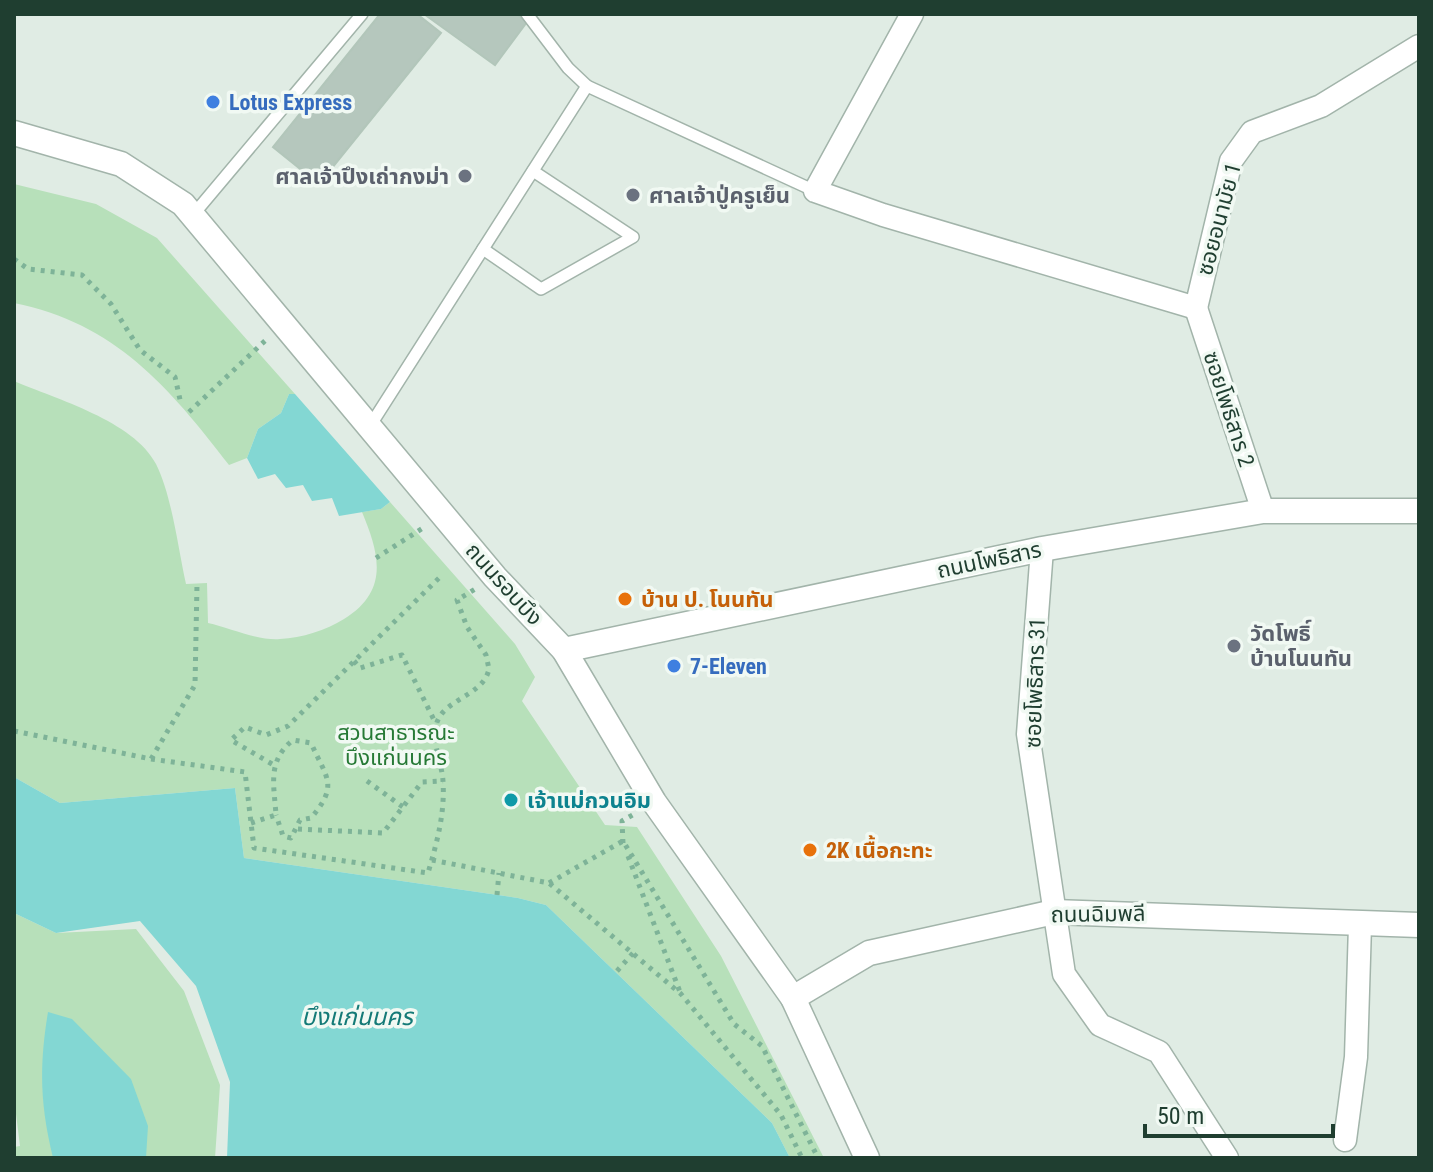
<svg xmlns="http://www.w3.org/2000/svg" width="1433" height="1172" viewBox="0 0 1433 1172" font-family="'Roboto Condensed','Noto Sans Thai',sans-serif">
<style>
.green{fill:#b7e0ba}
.water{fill:#83d7d3}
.building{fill:#b5c7bd;stroke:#b2c6ba;stroke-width:2}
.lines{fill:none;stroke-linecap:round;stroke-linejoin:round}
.service-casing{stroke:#a2b4aa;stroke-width:14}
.minor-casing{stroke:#a2b4aa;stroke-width:25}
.tertiary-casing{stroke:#a2b4aa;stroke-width:27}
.path{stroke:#7eb398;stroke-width:5;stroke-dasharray:4 6;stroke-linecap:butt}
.service{stroke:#fff;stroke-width:11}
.minor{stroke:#fff;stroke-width:22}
.tertiary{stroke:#fff;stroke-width:24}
.shop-dot{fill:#3f7fe0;stroke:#f1f9f3;stroke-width:3}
.worship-dot{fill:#6b7280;stroke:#f1f9f3;stroke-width:3}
.food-dot{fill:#e8710a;stroke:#f1f9f3;stroke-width:3}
.culture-dot{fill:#0f9aa8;stroke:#f1f9f3;stroke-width:3}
.labels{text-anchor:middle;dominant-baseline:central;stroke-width:7;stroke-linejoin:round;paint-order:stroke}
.shop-label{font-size:22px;font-weight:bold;fill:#366cbe;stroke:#f1f9f3;text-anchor:start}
.worship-label{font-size:22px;font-weight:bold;fill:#5b616d;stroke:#f1f9f3;text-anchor:start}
.street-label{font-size:22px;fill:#1f3e30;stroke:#f1f9f3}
.food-label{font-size:22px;font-weight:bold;fill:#c56008;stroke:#f1f9f3;text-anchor:start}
.park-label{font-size:22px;fill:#267935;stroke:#f1f9f3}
.culture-label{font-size:22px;font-weight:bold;fill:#0d838f;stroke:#f1f9f3;text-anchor:start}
.water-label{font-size:24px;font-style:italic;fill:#147a77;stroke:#f1f9f3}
</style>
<rect width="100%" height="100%" fill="#e0ece4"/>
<!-- green -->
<g class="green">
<path d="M14,184L96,204L157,238L295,394H289L281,413L258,429L247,458L229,465C169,387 115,323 14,303Z"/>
<path d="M14,381C56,399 134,421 156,464C172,496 178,548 186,584L207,583L208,623C230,628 259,641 280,639C302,638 326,630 344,619C389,591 380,555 362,512L381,509L390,502L515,644L535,677L522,701L605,825L637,827L721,956L824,1158H790L772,1123L546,905L518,898L244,858L235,788L60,803L14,777Z"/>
<polygon points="14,913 56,933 136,929 184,991 220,1085 215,1158 14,1158 14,1147 20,1146 14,1098"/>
</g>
<!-- water -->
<g class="water">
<polygon points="289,394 295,394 390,502 381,509 339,516 332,498 312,501 303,485 286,488 275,474 258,479 247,458 258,429 281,413"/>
<polygon points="14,777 60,803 235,788 244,858 518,898 546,905 772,1123 790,1158 227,1158 230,1082 196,986 140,921 56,933 14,913"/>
<path d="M48,1012L72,1019L131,1079L148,1126L146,1158H53C40,1105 39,1066 48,1012Z"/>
</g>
<!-- building -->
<g class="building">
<polygon points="380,14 417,14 441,33 319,184 273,147"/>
<polygon points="424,14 517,14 527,22 495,65"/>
</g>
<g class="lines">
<defs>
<g id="service">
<polyline points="527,14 568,68 587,86 815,191"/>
<polyline points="193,215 362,14"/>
<polyline points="483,249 541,289 633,237 533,171"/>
<polyline points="370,426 587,86"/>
</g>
<g id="minor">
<polyline points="912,14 815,191 883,215 1196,308"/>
<polyline points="1196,308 1231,161 1252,132 1321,106 1419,46"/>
<polyline points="1196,308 1263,511"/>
<polyline points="1042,549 1028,734 1064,974 1100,1025 1159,1052 1227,1158"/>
<polyline points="1345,1140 1356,1057 1360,925"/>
</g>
<g id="tertiary">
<polyline points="14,133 121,164 183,204 495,577 564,650 654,802 793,998 867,1158"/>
<polyline points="564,650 1042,549 1263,511 1419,511"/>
<polyline points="793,998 869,953 1054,912 1419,925"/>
</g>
</defs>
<!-- service casing -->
<use href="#service" class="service-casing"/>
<!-- minor casing -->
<use href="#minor" class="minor-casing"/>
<!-- tertiary casing -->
<use href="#tertiary" class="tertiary-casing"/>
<!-- path -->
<g class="path">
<polyline points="14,259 28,269 82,275 111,304 140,350 175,377 181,404"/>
<polyline points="189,412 268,338"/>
<polyline points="376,558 426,526"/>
<polyline points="354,661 360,668 402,655 436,724"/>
<polyline points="14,731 151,759 195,685 197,584"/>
<path d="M151,759L245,772L254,848L428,873C437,842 445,814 443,781C442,764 432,743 436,726C441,699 483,697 489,669L486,655L467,627L457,600L477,588"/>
<polyline points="272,764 231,740 245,727 266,735 288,726 439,578"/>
<polyline points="367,781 403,807"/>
<path d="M251,823L276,815C274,784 267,761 293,740L311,743C327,779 339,785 311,818L300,820L291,838L283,836L276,815"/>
<polyline points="298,829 383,833 422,782 443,781"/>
<polyline points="623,843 622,821 636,813"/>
<polyline points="628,856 680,992"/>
<polyline points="432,860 549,883 681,994 781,1115 802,1158"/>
<polyline points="549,883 623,841 734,1024 762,1046 818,1158"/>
<polyline points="497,895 499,873"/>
<polyline points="617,971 633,953"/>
</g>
<!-- service -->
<use href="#service" class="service"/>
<!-- minor -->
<use href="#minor" class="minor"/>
<!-- tertiary -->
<use href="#tertiary" class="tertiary"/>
</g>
<!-- markers -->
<g class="shop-dot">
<circle cx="213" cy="102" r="8"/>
<circle cx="674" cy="666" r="8"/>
</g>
<g class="worship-dot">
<circle cx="465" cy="176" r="8"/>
<circle cx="633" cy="195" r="8"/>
<circle cx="1234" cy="646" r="8"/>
</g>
<g class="food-dot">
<circle cx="625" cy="599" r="8"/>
<circle cx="810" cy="850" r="8"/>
</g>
<circle class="culture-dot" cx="511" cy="800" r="8"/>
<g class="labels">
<!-- shop labels -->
<g class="shop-label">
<text x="229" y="102">Lotus Express</text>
<text x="690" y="666">7-Eleven</text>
</g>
<!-- worship labels -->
<g class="worship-label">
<text x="449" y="176" text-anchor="end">ศาลเจ้าปึงเถ่ากงม่า</text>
<text x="649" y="195">ศาลเจ้าปู่ครูเย็น</text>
<text x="1250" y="633">วัดโพธิ์<tspan x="1250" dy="25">บ้านโนนทัน</tspan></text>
</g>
<!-- street labels -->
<g class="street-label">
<text transform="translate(1219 219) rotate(-75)">ซอยอนามัย 1</text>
<text transform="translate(1229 409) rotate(72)">ซอยโพธิสาร 2</text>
<text transform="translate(989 560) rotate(-12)">ถนนโพธิสาร</text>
<text transform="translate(504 584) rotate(48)">ถนนรอบบึง</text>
<text transform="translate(1035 683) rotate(-88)">ซอยโพธิสาร 31</text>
<text transform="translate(1098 914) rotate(-1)">ถนนฉิมพลี</text>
</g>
<!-- food labels -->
<g class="food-label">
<text x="641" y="599">บ้าน ป. โนนทัน</text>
<text x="826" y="850">2K เนื้อกะทะ</text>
</g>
<!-- park labels -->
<g class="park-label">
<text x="396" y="732">สวนสาธารณะ<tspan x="396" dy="25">บึงแก่นนคร</tspan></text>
</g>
<!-- culture labels -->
<g class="culture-label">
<text x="527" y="800">เจ้าแม่กวนอิม</text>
</g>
<!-- water labels -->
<g class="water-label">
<text x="357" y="1017">บึงแก่นนคร</text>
</g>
</g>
<!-- border -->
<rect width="1433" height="1172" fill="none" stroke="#1f3e30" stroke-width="32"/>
<!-- scale -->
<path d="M1145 1124v12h188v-12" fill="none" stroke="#1f3e30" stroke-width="4"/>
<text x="1157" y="1124" font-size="24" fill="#1f3e30" stroke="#f1f9f3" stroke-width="6" paint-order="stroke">50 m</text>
</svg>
